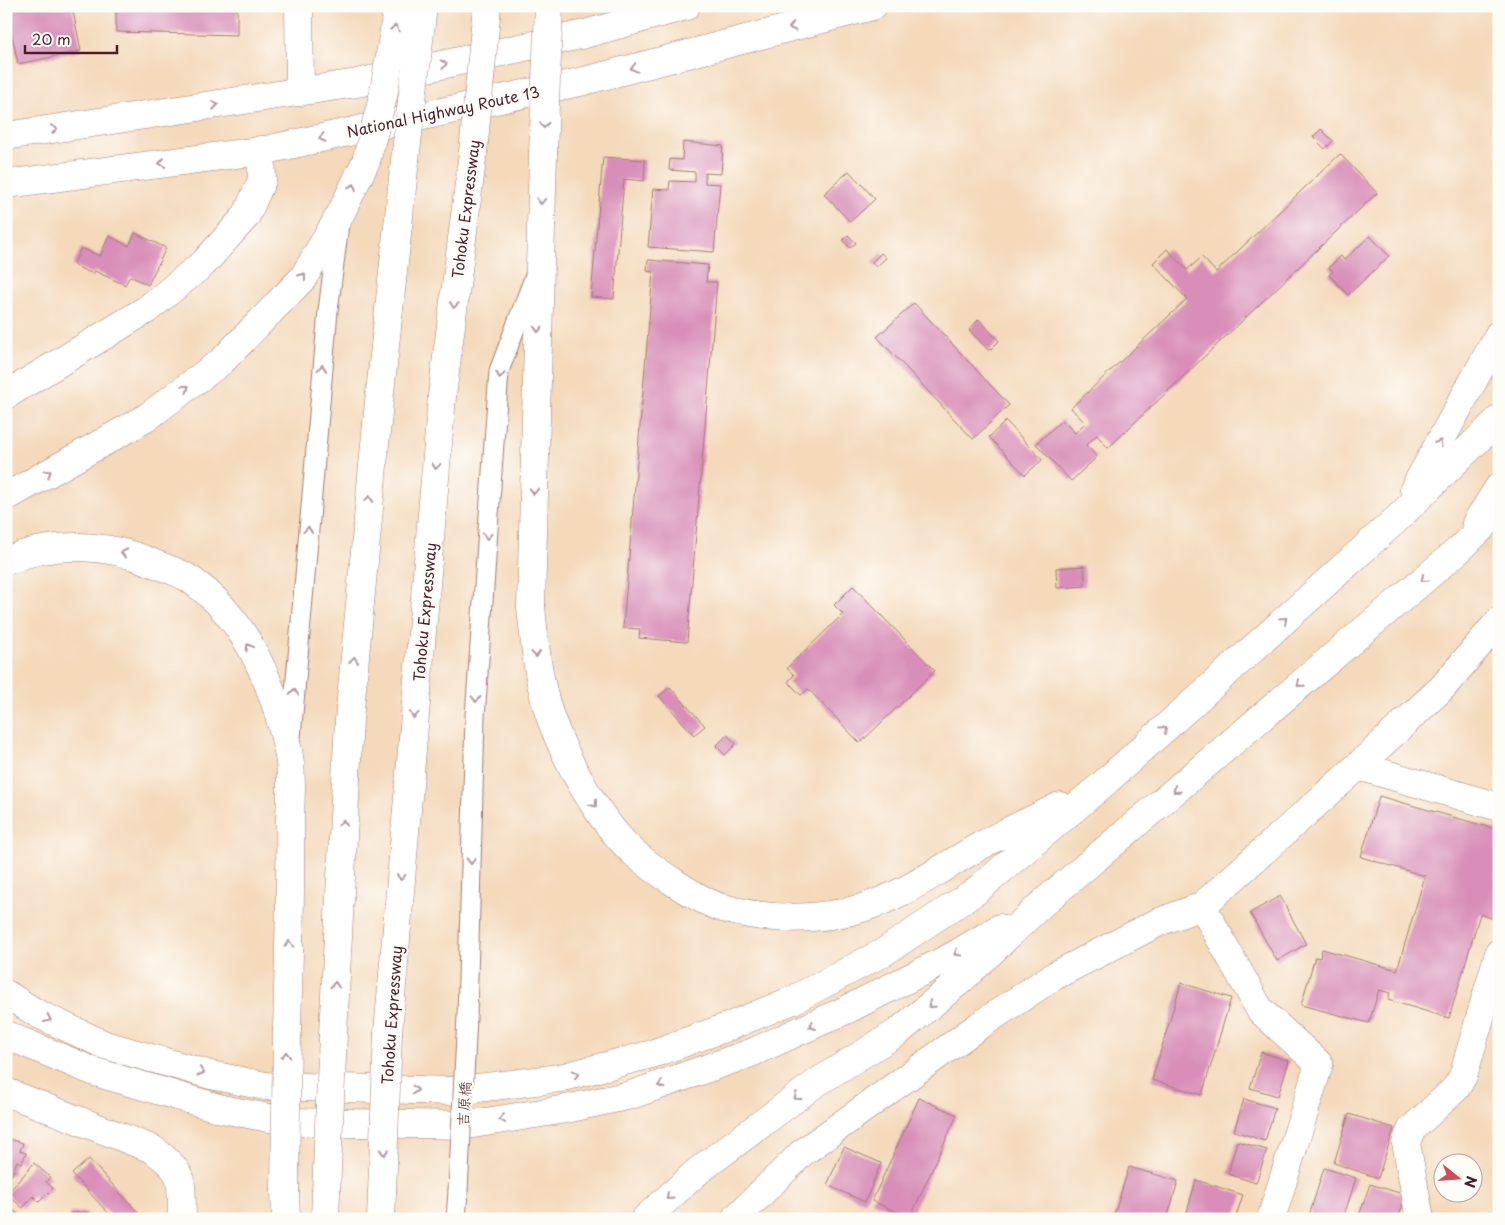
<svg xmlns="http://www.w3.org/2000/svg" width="1505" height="1225" viewBox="0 0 1505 1225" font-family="'Playpen Sans','Klee One',sans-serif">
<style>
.building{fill:#d88eb8}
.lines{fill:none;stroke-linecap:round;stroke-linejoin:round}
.lane-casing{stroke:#9f7c73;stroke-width:21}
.street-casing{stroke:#9f7c73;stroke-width:29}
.highway-casing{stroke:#9f7c73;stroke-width:29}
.lane{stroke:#fff;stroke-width:19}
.street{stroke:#fff;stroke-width:28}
.highway{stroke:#fff;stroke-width:28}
.lane-bridge-casing{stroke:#9f7c73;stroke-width:21;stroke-linecap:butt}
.highway-bridge-casing{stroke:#9f7c73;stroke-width:29;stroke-linecap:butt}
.lane-bridge{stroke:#fff;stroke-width:19}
.highway-bridge{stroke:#fff;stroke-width:28}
.oneway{stroke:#ae9aa0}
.labels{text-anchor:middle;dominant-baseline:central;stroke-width:4.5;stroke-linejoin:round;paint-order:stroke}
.street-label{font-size:15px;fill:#4a1f2b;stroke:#fdfcf7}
</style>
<rect width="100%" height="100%" fill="#fdfcf7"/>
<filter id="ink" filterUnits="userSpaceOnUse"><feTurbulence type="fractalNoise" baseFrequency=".02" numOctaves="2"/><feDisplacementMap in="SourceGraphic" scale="10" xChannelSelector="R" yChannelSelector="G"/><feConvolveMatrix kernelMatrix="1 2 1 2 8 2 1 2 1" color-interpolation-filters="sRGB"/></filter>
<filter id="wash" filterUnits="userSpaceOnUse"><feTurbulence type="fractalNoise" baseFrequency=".0096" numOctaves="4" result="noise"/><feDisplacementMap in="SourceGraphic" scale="20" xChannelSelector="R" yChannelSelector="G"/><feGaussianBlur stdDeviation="1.12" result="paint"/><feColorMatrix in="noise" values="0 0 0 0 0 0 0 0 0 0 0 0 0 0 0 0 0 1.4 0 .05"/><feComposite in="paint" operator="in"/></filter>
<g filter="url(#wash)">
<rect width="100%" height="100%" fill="#f4d9bb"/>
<g id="blocks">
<!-- building -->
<g class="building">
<polygon points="6,6 72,6 81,51 18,64"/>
<polygon points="116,6 237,6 237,35 116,32"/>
<polygon points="1321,129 1333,141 1325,149 1313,137"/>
<polygon points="683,142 723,146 721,174 705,173 705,183 720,184 714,252 648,247 653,189 669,190 670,181 695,182 695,172 669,170 670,159 682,160"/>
<polygon points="1340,154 1377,193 1108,448 1097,435 1086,445 1097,457 1071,481 1036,444 1062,420 1075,433 1085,423 1071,408 1187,299 1153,263 1167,249 1187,270 1202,257 1216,272"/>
<polygon points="603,157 645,160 644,181 624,179 614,299 591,297"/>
<polygon points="849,171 875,199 850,222 824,194"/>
<polygon points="135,233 166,248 148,285 130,276 125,285 95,271 93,274 73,265 81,248 100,256 109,236 129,246"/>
<polygon points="848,235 856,243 850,248 843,240"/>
<polygon points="1370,236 1389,256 1348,295 1329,275 1333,271 1329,267 1341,256 1344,260"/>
<polygon points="881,253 886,258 876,267 872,262"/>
<polygon points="648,260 708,265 706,282 717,282 687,642 639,638 640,629 623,628 653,272 647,271"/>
<polygon points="914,303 1009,405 973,439 877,337"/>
<polygon points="979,319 999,341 989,351 969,330"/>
<polygon points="1006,421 1042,460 1025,475 989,437"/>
<polygon points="1084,566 1085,586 1057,588 1056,568"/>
<polygon points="853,586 935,671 860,743 808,689 801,695 788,682 794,675 787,668 843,614 834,605"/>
<polygon points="670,687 705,726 694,735 659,696"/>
<polygon points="727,735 736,744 725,755 716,746"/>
<polygon points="1379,796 1499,830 1499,921 1480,914 1449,1018 1388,1000 1390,993 1379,990 1369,1023 1301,1005 1315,957 1320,958 1322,949 1397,970 1425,876 1361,857"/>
<polygon points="1280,896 1306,944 1277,961 1250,913"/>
<polygon points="1181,983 1231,998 1202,1095 1152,1080"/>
<polygon points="1261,1052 1289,1061 1278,1096 1250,1088"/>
<polygon points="919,1098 957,1115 910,1218 872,1201"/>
<polygon points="1244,1099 1275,1108 1265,1141 1234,1131"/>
<polygon points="1349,1114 1394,1128 1378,1178 1334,1163"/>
<polygon points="6,1138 23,1143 20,1151 26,1153 22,1163 17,1161 12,1175 6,1173"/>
<polygon points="1237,1141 1267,1150 1256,1183 1228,1174"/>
<polygon points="844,1147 881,1163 865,1202 827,1185"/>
<polygon points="89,1159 144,1219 114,1219 72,1174"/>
<polygon points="34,1163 50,1177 46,1182 53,1188 39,1202 33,1196 23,1208 7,1194"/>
<polygon points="1129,1167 1178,1181 1167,1219 1113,1219"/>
<polygon points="1324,1168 1356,1178 1343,1219 1308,1219"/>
<polygon points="1196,1180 1243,1195 1235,1219 1185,1219"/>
<polygon points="1370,1184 1406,1195 1398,1219 1358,1219"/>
<polygon points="6,1204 23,1219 6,1219"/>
<polygon points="87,1212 87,1219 70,1219 70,1213"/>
</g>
</g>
</g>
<g filter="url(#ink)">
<use href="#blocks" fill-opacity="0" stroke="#9f7c73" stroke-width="1"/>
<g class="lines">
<defs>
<g id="lane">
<polyline points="291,737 328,311 339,224"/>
<polyline points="467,1017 475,717 499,371 534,278"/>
<polyline points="456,1219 458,1191"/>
</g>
<g id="street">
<polyline points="299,6 300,92"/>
<polyline points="6,395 146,310 204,263 246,216 262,180 261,150"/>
<polyline points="1358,766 1499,807"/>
<polyline points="1202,906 1260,1010 1319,1064 1271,1219"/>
<path d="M6,1092L152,1149C186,1173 181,1179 182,1219"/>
<polyline points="735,1219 802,1153 980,1025 1054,976 1159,922 1202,906 1358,766 1442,688 1499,621"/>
<polyline points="1420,1219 1406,1143 1411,1130 1456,1088 1463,1076 1499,953"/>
</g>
<g id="highway">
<polyline points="6,136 357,83 585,34 686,6"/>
<path d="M543,153L531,607C535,646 538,684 552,722C568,764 598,819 631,850C649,867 700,902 723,908C767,921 819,921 862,908C906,895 942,867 982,845C1007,831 1034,819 1060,806"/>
<polyline points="6,184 266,150 584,81 873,6"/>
<polyline points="1414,489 1499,334"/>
<polyline points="6,497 146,418 222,361 303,278 341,213 366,161"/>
<polyline points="1476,523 1499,487"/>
<path d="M6,561C52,541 107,543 153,563C165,568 180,572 191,580C248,619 276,690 289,756C293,778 290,803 290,824C291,892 289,960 287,1028"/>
<polyline points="6,994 38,1014 105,1045 211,1075 265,1086 453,1091 560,1078 652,1054 730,1026 793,1000 884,952 976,891 1102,785 1206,691 1399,517 1499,419"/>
<polyline points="388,1033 442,396 473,152"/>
<polyline points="333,1034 349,720 379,402 405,160"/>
<polyline points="6,1035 95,1072 222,1109 290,1122 467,1125 566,1109 631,1095 751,1053 846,1010 953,956 1000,928"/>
<polyline points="285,1191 286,1219"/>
<polyline points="325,1219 326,1192"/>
<polyline points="381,1219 382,1193"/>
<polyline points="645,1219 698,1171 816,1083 898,1032 962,979 1044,902 1461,548 1499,510"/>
</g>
</defs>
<!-- lane casing -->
<use href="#lane" class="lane-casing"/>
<!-- street casing -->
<use href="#street" class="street-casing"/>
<!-- highway casing -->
<use href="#highway" class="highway-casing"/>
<!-- lane -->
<use href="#lane" class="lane"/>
<!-- street -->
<use href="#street" class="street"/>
<!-- highway -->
<use href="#highway" class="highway"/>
<defs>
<polyline id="lane-bridge" points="458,1191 467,1017"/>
<g id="highway-bridge">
<polyline points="473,152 487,6"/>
<polyline points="543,153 549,6"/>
<polyline points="405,160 423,6"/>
<polyline points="366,161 383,97 398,6"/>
<polyline points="285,1191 287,1028"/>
<polyline points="326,1192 333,1034"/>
<polyline points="382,1193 388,1033"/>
</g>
</defs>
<!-- lane-bridge casing -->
<use href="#lane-bridge" class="lane-bridge-casing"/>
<!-- highway-bridge casing -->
<use href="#highway-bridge" class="highway-bridge-casing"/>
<!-- lane-bridge -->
<use href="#lane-bridge" class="lane-bridge"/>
<!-- highway-bridge -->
<use href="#highway-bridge" class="highway-bridge"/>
</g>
<!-- one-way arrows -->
<defs><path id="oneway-chevron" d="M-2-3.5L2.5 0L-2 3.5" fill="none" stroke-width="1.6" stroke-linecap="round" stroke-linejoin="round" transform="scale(1.25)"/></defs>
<g class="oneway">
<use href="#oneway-chevron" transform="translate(792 27) rotate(166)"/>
<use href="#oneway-chevron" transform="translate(395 28) rotate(-80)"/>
<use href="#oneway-chevron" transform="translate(444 64) rotate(-12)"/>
<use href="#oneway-chevron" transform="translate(634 68) rotate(166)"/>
<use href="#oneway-chevron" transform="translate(215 105) rotate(-9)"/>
<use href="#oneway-chevron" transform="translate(544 125) rotate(92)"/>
<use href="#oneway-chevron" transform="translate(54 129) rotate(-8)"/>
<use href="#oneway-chevron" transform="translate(322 138) rotate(168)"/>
<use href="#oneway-chevron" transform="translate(162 163) rotate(172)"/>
<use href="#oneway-chevron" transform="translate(353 187) rotate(-64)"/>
<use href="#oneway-chevron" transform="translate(541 201) rotate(92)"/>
<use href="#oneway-chevron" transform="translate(303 276) rotate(-54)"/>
<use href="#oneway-chevron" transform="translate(454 305) rotate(97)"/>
<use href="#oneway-chevron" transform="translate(538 329) rotate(91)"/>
<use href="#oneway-chevron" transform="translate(322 368) rotate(-85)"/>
<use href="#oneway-chevron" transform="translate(500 375) rotate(99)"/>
<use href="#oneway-chevron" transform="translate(186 388) rotate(-37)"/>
<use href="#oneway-chevron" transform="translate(1439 443) rotate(-61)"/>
<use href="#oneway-chevron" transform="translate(436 466) rotate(95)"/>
<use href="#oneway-chevron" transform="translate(48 473) rotate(-29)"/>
<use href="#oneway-chevron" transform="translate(534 491) rotate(91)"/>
<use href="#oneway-chevron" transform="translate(369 499) rotate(-85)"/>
<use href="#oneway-chevron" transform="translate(308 530) rotate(-85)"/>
<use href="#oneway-chevron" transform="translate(487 536) rotate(94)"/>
<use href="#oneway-chevron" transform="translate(124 553) rotate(-168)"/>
<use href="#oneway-chevron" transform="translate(1424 579) rotate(140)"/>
<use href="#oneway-chevron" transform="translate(1284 620) rotate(-42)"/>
<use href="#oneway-chevron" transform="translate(249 647) rotate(-119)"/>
<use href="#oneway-chevron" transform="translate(536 654) rotate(84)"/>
<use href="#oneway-chevron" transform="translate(354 660) rotate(-85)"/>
<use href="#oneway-chevron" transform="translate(1300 684) rotate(140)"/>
<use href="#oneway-chevron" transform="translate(294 692) rotate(-86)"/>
<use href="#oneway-chevron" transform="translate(476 699) rotate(94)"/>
<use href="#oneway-chevron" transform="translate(414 715) rotate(95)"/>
<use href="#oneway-chevron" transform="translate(1164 729) rotate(-42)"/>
<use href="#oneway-chevron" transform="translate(1176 790) rotate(140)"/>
<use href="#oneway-chevron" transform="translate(594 804) rotate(52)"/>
<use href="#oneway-chevron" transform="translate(343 823) rotate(-87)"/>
<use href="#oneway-chevron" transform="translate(471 861) rotate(91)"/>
<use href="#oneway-chevron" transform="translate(401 877) rotate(95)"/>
<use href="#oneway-chevron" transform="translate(289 944) rotate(-88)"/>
<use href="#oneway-chevron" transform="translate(957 953) rotate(150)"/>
<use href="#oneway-chevron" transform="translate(335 985) rotate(-87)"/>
<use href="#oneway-chevron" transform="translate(931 1005) rotate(140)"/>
<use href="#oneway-chevron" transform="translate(48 1019) rotate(25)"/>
<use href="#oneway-chevron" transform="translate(812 1026) rotate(156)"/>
<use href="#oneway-chevron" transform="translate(286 1055) rotate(-90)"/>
<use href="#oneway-chevron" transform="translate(201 1072) rotate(16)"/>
<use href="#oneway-chevron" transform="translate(576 1074) rotate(-15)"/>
<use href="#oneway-chevron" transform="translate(661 1085) rotate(161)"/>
<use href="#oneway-chevron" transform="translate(415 1090) rotate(2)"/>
<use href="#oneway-chevron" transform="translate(797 1097) rotate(144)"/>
<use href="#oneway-chevron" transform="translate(502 1119) rotate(171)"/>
<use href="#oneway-chevron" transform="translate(384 1152) rotate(92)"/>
<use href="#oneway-chevron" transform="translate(669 1197) rotate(138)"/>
</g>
</g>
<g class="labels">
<!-- street labels -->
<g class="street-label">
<text transform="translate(443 111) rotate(-12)">National Highway Route 13</text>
<text transform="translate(465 209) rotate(-83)">Tohoku Expressway</text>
<text transform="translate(424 612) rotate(-85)">Tohoku Expressway</text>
<text transform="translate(391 1015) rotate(-86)">Tohoku Expressway</text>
<text transform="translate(463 1104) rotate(-87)">吉原橋</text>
</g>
</g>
<!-- margin -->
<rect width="1505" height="1225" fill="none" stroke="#fdfcf7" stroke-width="25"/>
<!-- north arrow -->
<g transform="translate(1458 1178) rotate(107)"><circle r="24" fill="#fdfcf7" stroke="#b5a4a5"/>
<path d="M0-4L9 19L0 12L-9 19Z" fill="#d1495b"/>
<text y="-8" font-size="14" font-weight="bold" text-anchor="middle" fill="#4a1f2b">N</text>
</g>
<!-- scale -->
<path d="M25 45v8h92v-8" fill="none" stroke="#4a1f2b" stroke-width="2.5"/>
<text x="32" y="45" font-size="15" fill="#4a1f2b" stroke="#fdfcf7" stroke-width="4" paint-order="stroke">20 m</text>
</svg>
